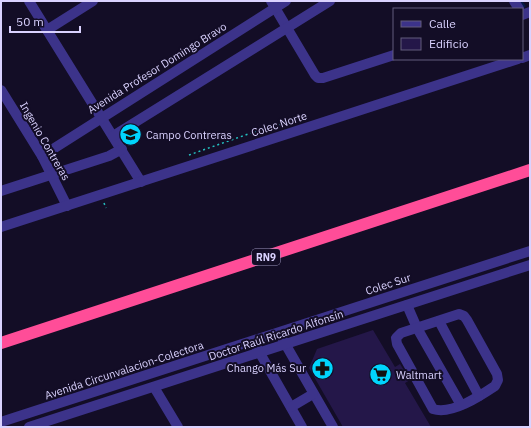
<svg xmlns="http://www.w3.org/2000/svg" width="531" height="428" viewBox="0 0 531 428" font-family="'IBM Plex Sans',sans-serif">
<style>
.lines{fill:none;stroke-linecap:round;stroke-linejoin:round}
.stream{stroke:#051947;stroke-width:3}
.building{fill:#241749}
.path{stroke:#24c1c1;stroke-width:1.5;stroke-dasharray:2 3;stroke-linecap:butt}
.minor{stroke:#3c338a;stroke-width:10}
.highway{stroke:#ff4d98;stroke-width:12}
.labels{text-anchor:middle;dominant-baseline:central;stroke-width:4;stroke-linejoin:round;paint-order:stroke}
.shield{fill:#130d26;stroke:#9e97be;stroke-width:1}
.shield-label{font-size:10px;font-weight:bold;fill:#dad2ff}
.street-label{font-size:11px;fill:#dad2ff;stroke:#130d26}
.poi-label{font-size:11px;fill:#dad2ff;stroke:#130d26;text-anchor:start}
</style>
<rect width="100%" height="100%" fill="#130d26"/>
<g class="lines">
<!-- stream -->
<polyline class="stream" points="520,1 524,6"/>
</g>
<!-- building -->
<polygon class="building" points="373,330 395,367 400,364 410,380 405,383 431,427 343,427 309,368 317,349"/>
<g class="lines">
<!-- path -->
<g class="path">
<polyline points="189,155 254,132 298,119"/>
<polyline points="104,203 106,208"/>
</g>
<!-- minor -->
<g class="minor">
<polyline points="29,1 141,182"/>
<polyline points="271,1 315,75 318,78 323,78 394,55"/>
<polyline points="514,1 519,9"/>
<polyline points="522,15 530,12"/>
<polyline points="47,30 93,1"/>
<polyline points="522,58 530,55"/>
<polyline points="1,90 42,156 67,206"/>
<polyline points="113,136 330,1"/>
<polyline points="42,156 286,1"/>
<polyline points="1,191 109,156 122,149"/>
<polyline points="1,227 518,59"/>
<polyline points="407,305 417,328 461,405"/>
<path d="M459,314L464,316L467,320L497,374L498,380L495,386C480,396 452,415 433,409L397,344L396,338L401,333Z"/>
<polyline points="439,321 479,396"/>
<polyline points="283,340 333,427"/>
<polyline points="257,348 302,427"/>
<polyline points="154,387 178,427"/>
<polyline points="291,407 313,394"/>
<polyline points="1,422 530,251"/>
<polyline points="29,427 530,265"/>
</g>
<!-- highway -->
<polyline class="highway" points="1,343 530,170"/>
</g>
<!-- icons -->
<defs>
<symbol id="school-disc" viewBox="-11 -11 22 22"><circle r="9.5" fill="#00d5fd" stroke="#130d26"/><path d="M0-5L7-2L0 1L-7-2ZM-4 1L0 2.5L4 1V4Q0 6-4 4Z" fill="#111"/></symbol>
<symbol id="pharmacy-disc" viewBox="-11 -11 22 22"><circle r="9.5" fill="#00d5fd" stroke="#130d26"/><path d="M-2-6h4v4h4v4h-4v4h-4v-4h-4v-4h4Z" fill="#111"/></symbol>
<symbol id="supermarket-disc" viewBox="-11 -11 22 22"><circle r="9.5" fill="#00d5fd" stroke="#130d26"/><path d="M-6-5.5h2.5l.6 2H6L4.5 2H-2.5L-4.4-4H-6ZM-1.5 3.2a1.3 1.3 0 1 0 .1 0ZM3 3.2a1.3 1.3 0 1 0 .1 0Z" fill="#111"/></symbol>
</defs>
<g fill-rule="evenodd">
<use href="#school-disc" x="118" y="122" width="25" height="25"/>
<use href="#pharmacy-disc" x="310" y="356" width="25" height="25"/>
<use href="#supermarket-disc" x="368" y="362" width="25" height="25"/>
</g>
<g class="labels">
<!-- shield labels -->
<rect class="shield" x="252" y="249" width="28" height="16" rx="3"/>
<g class="shield-label">
<text x="266" y="257">RN9</text>
</g>
<!-- street labels -->
<g class="street-label">
<text transform="translate(157 68) rotate(-32)">Avenida Profesor Domingo Bravo</text>
<text transform="translate(279 124) rotate(-18)">Colec Norte</text>
<text transform="translate(45 141) rotate(60)">Ingenio Contreras</text>
<text transform="translate(388 284) rotate(-18)">Colec Sur</text>
<text transform="translate(276 335) rotate(-18)">Doctor Raúl Ricardo Alfonsín</text>
<text transform="translate(124 370) rotate(-18)">Avenida Circunvalacion-Colectora</text>
</g>
<!-- poi labels -->
<g class="poi-label">
<text x="146" y="135">Campo Contreras</text>
<text x="306" y="368" text-anchor="end">Chango Más Sur</text>
<text x="396" y="375">Waltmart</text>
</g>
</g>
<!-- border -->
<rect width="531" height="428" fill="none" stroke="#dad2ff" stroke-width="4"/>
<!-- legend -->
<rect x="393" y="8" width="130" height="52" fill="#130d26" stroke="#635c7d"/>
<rect x="401" y="21" width="20" height="6" fill="#3c338a" stroke="#635c7d"/>
<text x="429" y="28" font-size="12" fill="#dad2ff">Calle</text>
<rect x="401" y="38" width="20" height="12" fill="#241749" stroke="#635c7d"/>
<text x="429" y="48" font-size="12" fill="#dad2ff">Edificio</text>
<!-- scale -->
<path d="M10 26v6h70v-6" fill="none" stroke="#dad2ff" stroke-width="2"/>
<text x="16" y="26" font-size="12" fill="#dad2ff" stroke="#130d26" stroke-width="3" paint-order="stroke">50 m</text>
</svg>
